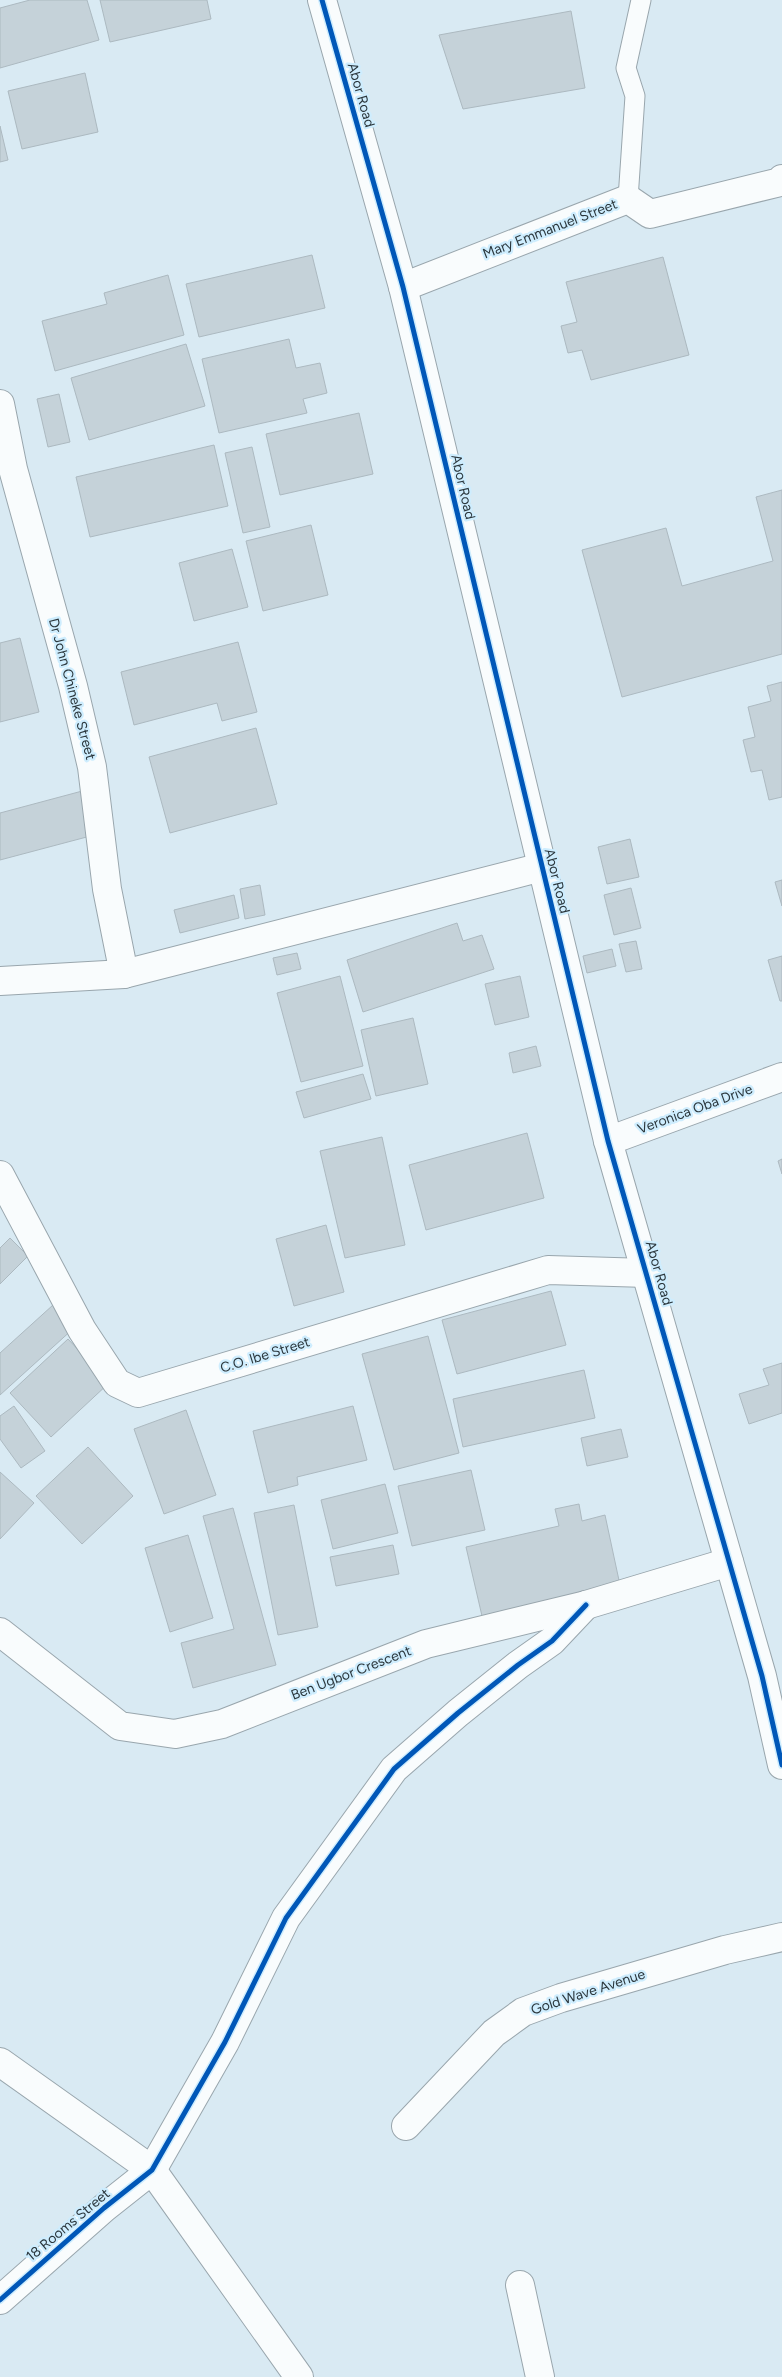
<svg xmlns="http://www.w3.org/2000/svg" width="782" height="2377" viewBox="0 0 782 2377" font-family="Figtree,sans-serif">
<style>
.building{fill:#c5d2d9;stroke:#acb9c0}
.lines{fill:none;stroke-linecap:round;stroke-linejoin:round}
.service-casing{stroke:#99a6ad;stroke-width:21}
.minor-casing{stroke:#99a6ad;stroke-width:30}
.tertiary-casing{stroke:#99a6ad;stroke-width:30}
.service{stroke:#f9fcfd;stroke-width:19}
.minor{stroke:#f9fcfd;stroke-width:28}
.tertiary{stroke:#f9fcfd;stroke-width:28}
.cycleway-casing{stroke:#ceedfe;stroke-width:8}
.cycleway{stroke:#0057b8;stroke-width:5}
.labels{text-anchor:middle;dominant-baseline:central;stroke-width:4.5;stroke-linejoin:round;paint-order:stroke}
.street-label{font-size:14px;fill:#2b373d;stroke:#ceedfe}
</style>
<rect width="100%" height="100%" fill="#d9eaf3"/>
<!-- building -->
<g class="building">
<polygon points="30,0 87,0 99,40 0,68 0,8"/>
<polygon points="100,0 207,0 211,19 110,42"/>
<polygon points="571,11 585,88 463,109 439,35"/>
<polygon points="85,73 98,132 22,149 8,91"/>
<polygon points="0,126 8,160 0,162"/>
<polygon points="312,255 325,308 199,337 186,284"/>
<polygon points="663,257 689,355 591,380 582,350 568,353 561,326 577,322 566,282"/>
<polygon points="168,275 184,335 55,371 42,321 107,304 104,293"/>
<polygon points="289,339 296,368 320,363 327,393 303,399 307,413 219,433 202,359"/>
<polygon points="186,344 205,406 89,440 71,378"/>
<polygon points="59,394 70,442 48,447 37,399"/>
<polygon points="359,413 373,474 280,495 266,434"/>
<polygon points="214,445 228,506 90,537 76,477"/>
<polygon points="252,447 270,527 243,533 225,453"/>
<polygon points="782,490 782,654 622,697 582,550 666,528 682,586 773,561 756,497"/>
<polygon points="311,525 328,595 263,611 246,541"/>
<polygon points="232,549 248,607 194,621 179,563"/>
<polygon points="20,638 39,712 0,722 0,643"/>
<polygon points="238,642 257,712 222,721 217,703 134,725 121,672"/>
<polygon points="782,682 782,797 769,800 762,770 751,772 743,740 755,737 748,707 771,701 767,686"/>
<polygon points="256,728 277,804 170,833 149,757"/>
<polygon points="86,790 98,834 0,860 0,813"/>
<polygon points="630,839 639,877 607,884 598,847"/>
<polygon points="782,880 782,906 775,882"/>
<polygon points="260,885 265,915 245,919 240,889"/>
<polygon points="631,888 641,928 614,935 604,895"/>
<polygon points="234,895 239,918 180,933 174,910"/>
<polygon points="457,923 463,941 482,935 494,969 363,1012 347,960"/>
<polygon points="636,941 642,969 626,972 619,944"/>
<polygon points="612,949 616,966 587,973 583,956"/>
<polygon points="297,953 301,969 277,975 273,958"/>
<polygon points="782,956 782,1001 780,1001 768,960"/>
<polygon points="340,976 363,1066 301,1082 277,993"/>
<polygon points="520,976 529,1017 495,1025 485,984"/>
<polygon points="413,1018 428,1084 376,1096 361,1030"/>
<polygon points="536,1046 541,1066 513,1073 509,1053"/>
<polygon points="363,1074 371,1099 304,1118 296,1092"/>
<polygon points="527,1133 544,1198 426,1230 409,1165"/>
<polygon points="382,1137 405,1245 345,1258 320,1151"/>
<polygon points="782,1159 782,1174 778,1161"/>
<polygon points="326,1225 344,1292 294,1306 276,1239"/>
<polygon points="10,1238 28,1256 0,1284 0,1248"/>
<polygon points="551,1291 566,1345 457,1374 442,1320"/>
<polygon points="53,1305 74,1328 0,1395 0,1353"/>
<polygon points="428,1336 459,1453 394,1470 362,1354"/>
<polygon points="68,1339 109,1383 51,1437 10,1393"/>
<polygon points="782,1363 782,1413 749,1424 739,1394 769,1385 763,1369"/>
<polygon points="584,1370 595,1418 463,1447 453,1399"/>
<polygon points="14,1406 45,1451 21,1468 0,1439 0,1416"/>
<polygon points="353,1406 367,1460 297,1477 298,1485 268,1493 253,1431"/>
<polygon points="186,1410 216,1495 164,1514 134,1429"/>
<polygon points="621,1429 628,1457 587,1466 581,1438"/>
<polygon points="88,1447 133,1496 82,1544 36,1496"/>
<polygon points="471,1470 485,1530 412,1546 398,1486"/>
<polygon points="0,1472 34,1503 0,1539"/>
<polygon points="385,1484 398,1533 333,1549 321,1500"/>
<polygon points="579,1504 582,1521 605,1515 620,1585 482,1616 466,1547 559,1526 555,1509"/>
<polygon points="294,1505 318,1627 278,1635 254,1513"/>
<polygon points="233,1508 276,1665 193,1688 181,1643 234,1629 203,1516"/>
<polygon points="188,1535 213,1618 170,1632 145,1548"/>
<polygon points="393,1545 399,1574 336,1586 330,1557"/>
</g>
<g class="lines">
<defs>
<polyline id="service" points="628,199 635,96 626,68 641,0"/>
<g id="minor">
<polyline points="0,404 13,469 73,686 92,767 107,889 124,974 0,981"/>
<polyline points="124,974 542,867"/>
<polyline points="608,1141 782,1077"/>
<polyline points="0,1175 82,1330 117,1383 138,1393 548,1270 647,1273"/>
<polyline points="0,1632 120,1726 175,1734 222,1724 426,1644 586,1605 729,1562"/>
<polyline points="0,2062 152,2170 299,2377"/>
<polyline points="406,2126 494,2033 523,2012 561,1998 725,1950 782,1937"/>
<polyline points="520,2285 540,2377"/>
<polyline points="0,2300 104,2208 152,2170 225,2042 286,1918 394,1769 458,1713 518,1665 552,1641 586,1605"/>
</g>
<g id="tertiary">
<polyline points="322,0 403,287 608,1141 762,1676 782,1765"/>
<polyline points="403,287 628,199 650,214 780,182 782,179"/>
</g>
</defs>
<!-- service casing -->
<use href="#service" class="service-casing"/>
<!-- minor casing -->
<use href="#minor" class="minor-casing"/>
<!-- tertiary casing -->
<use href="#tertiary" class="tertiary-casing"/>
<!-- service -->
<use href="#service" class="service"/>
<!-- minor -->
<use href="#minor" class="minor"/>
<!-- tertiary -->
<use href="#tertiary" class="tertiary"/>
<defs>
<g id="cycleway">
<polyline points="322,0 403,287 608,1141 762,1676 782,1765"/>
<polyline points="0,2300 104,2208 152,2170 225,2042 286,1918 394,1769 458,1713 518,1665 552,1641 586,1605"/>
</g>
</defs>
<!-- cycleway casing -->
<use href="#cycleway" class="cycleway-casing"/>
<!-- cycleway -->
<use href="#cycleway" class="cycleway"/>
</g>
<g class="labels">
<!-- street labels -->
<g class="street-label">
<text transform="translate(361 95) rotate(74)">Abor Road</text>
<text transform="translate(550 229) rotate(-21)">Mary Emmanuel Street</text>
<text transform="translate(463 487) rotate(77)">Abor Road</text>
<text transform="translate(72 689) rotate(75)">Dr John Chineke Street</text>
<text transform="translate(557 881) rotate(76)">Abor Road</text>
<text transform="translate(695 1109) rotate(-20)">Veronica Oba Drive</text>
<text transform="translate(659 1273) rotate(74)">Abor Road</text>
<text transform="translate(265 1355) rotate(-17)">C.O. Ibe Street</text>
<text transform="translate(351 1673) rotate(-21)">Ben Ugbor Crescent</text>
<text transform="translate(588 1992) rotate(-18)">Gold Wave Avenue</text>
<text transform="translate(68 2225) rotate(-40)">18 Rooms Street</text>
</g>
</g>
</svg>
